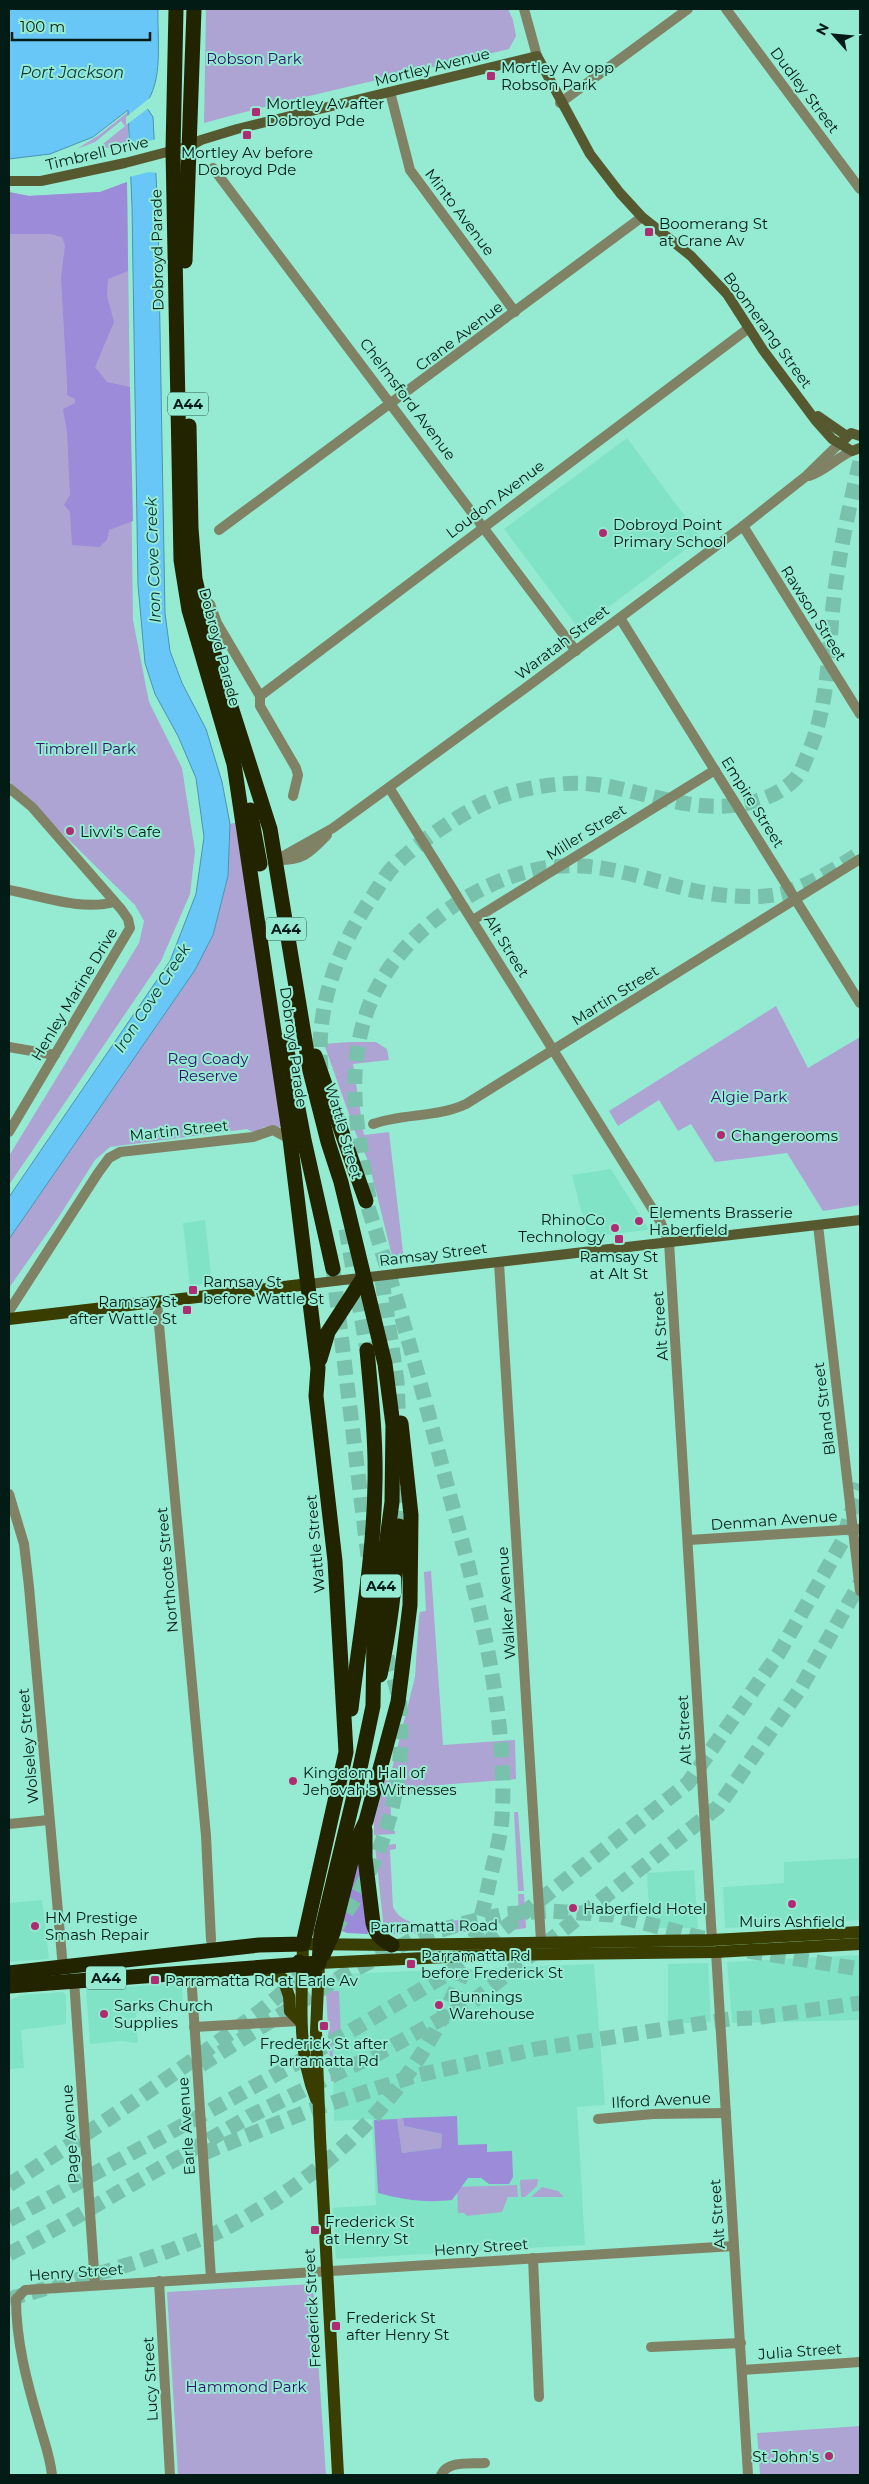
<svg xmlns="http://www.w3.org/2000/svg" width="869" height="2484" viewBox="0 0 869 2484" font-family="Montserrat,sans-serif">
<style>
.built{fill:#81e3c6}
.green{fill:#ada4d4}
.forest{fill:#9b8bd8}
.water{fill:#68c7f7;stroke:#4994b3}
.pier{fill:#95ebd1}
.lines{fill:none;stroke-linecap:round;stroke-linejoin:round}
.highway-tunnel{stroke:#78c2ab;stroke-width:15;stroke-dasharray:15 8;stroke-linecap:butt}
.street{stroke:#7f8265;stroke-width:10}
.secondary{stroke:#56592f;stroke-width:10}
.primary{stroke:#3a3d00;stroke-width:12}
.highway{stroke:#222400;stroke-width:15}
.poi-dot{fill:#b02c72;stroke:#95ebd1;stroke-width:2}
.labels{text-anchor:middle;dominant-baseline:central;stroke-width:4;stroke-linejoin:round;paint-order:stroke}
.shield{fill:#95ebd1;stroke:#2e5a4d;stroke-width:1}
.shield-label{font-size:14px;font-weight:bold;fill:#021c15}
.park-label{font-size:15px;fill:#33106b;stroke:#95ebd1}
.street-label{font-size:15px;fill:#021c15;stroke:#95ebd1}
.poi-label{font-size:15px;fill:#021c15;stroke:#95ebd1;text-anchor:start}
.water-label{font-size:16px;font-style:italic;fill:#053245;stroke:#95ebd1}
</style>
<rect width="100%" height="100%" fill="#95ebd1"/>
<!-- built -->
<g class="built">
<polygon points="627,438 701,538 579,629 504,529"/>
<polygon points="611,1169 648,1228 647,1230 588,1237 572,1175"/>
<polygon points="205,1220 212,1283 190,1286 183,1223"/>
<polygon points="860,1858 860,1920 725,1928 723,1887 784,1883 784,1862"/>
<polygon points="694,1870 698,1928 650,1928 647,1873"/>
<polygon points="42,1900 49,1959 9,1962 9,1903"/>
<polygon points="860,1955 860,2020 732,2023 727,1962"/>
<polygon points="708,1963 711,2022 668,2024 668,1964"/>
<polygon points="594,1964 605,2105 577,2107 585,2245 336,2259 333,2208 376,2205 372,2119 334,2121 331,1979 338,1974"/>
<polygon points="179,1983 182,1986 183,2010 136,2013 138,2043 121,2041 90,2044 86,1990"/>
<polygon points="63,1992 66,1995 66,2024 21,2030 24,2068 9,2069 9,2001 20,1995"/>
</g>
<!-- green -->
<g class="green">
<path d="M206,9H508L513,20L516,36L509,49C407,74 305,95 204,123Z"/>
<polygon points="128,112 128,147 98,148 125,126 121,121 95,142 77,149 99,135"/>
<polygon points="127,182 133,620 149,702 182,768 195,851 190,894 161,961 9,1185 9,1156 139,943 144,921 135,905 9,781 9,192 29,196 100,192"/>
<polygon points="239,822 281,1127 264,1127 254,1133 247,1129 110,1147 95,1160 60,1215 9,1288 9,1239 195,970 213,935 228,876 230,824"/>
<polygon points="776,1006 808,1068 860,1037 860,1205 823,1211 787,1153 715,1162 691,1124 678,1131 659,1100 618,1126 609,1111"/>
<polygon points="349,1042 376,1042 387,1049 389,1060 353,1064 364,1135 389,1132 404,1260 394,1264 369,1163 356,1134 324,1044"/>
<polygon points="431,1571 443,1745 515,1740 516,1779 427,1786 438,1787 441,1792 393,1795 390,1797 392,1831 395,1831 395,1834 374,1835 374,1821 385,1780 389,1781 415,1677 419,1616 420,1612 426,1611 424,1572"/>
<polygon points="514,1812 518,1812 524,1891 518,1891"/>
<path d="M396,1844V1849L390,1850L393,1907C406,1934 446,1921 471,1918L466,1932L394,1934L384,1930L375,1846Z"/>
<polygon points="518,1894 524,1894 526,1928 506,1931 505,1918 519,1917"/>
<polygon points="334,1974 332,1991 339,1991 341,2037 332,2037 334,2080 331,2082 326,1992 330,1979"/>
<polygon points="403,2118 404,2126 442,2134 441,2148 402,2153 397,2119"/>
<polygon points="538,2179 537,2186 525,2197 521,2197 520,2180"/>
<polygon points="517,2185 518,2197 508,2197 502,2212 467,2216 464,2213 458,2213 457,2187"/>
<polygon points="542,2187 558,2191 564,2197 531,2197"/>
<polygon points="313,2284 326,2475 178,2475 167,2292"/>
<polygon points="860,2426 860,2475 760,2475 757,2433"/>
</g>
<!-- forest -->
<g class="forest">
<polygon points="127,182 128,271 108,279 107,296 114,322 95,367 107,382 130,387 133,521 109,530 107,540 99,547 72,545 70,512 64,505 70,495 67,432 63,409 75,403 75,399 67,395 67,383 61,278 65,246 62,237 50,234 9,234 9,192 29,196 100,192"/>
<polygon points="357,1858 361,1864 368,1934 347,1933 337,1929"/>
<path d="M457,2116L458,2145L487,2144V2152L512,2151L513,2177L509,2184H489L481,2178H468L452,2200C425,2203 404,2200 378,2193L374,2120L397,2119L402,2153L441,2148L442,2134L404,2126L403,2118Z"/>
</g>
<!-- water -->
<path class="water" d="M9,9H158C157,39 164,80 145,105L153,117L158,215L165,613L170,651L182,683L206,729L222,782L230,824L228,876L213,935L195,970L9,1239V1197L170,961L196,894L204,837L196,778L178,736L155,694L145,663L138,585L132,207L128,110L93,137L50,154L9,159Z"/>
<!-- pier -->
<g class="pier">
<polygon points="156,93 150,107 126,125 126,117"/>
<polygon points="157,139 158,173 149,172 129,177 127,146"/>
</g>
<g class="lines">
<!-- highway-tunnel -->
<g class="highway-tunnel">
<path d="M321,1070C315,1007 338,946 374,894C380,885 386,874 394,866C418,842 469,807 501,796C518,790 540,786 559,784C622,777 677,816 744,804C763,800 782,793 796,778C801,772 804,764 807,756C828,709 828,657 833,606C838,559 849,507 860,461"/>
<path d="M369,1198C362,1155 351,1106 356,1062C359,1034 366,1007 380,983C417,917 505,861 581,866C621,868 658,883 696,891C719,896 765,900 787,892C813,883 837,868 860,853"/>
<polyline points="346,1229 367,1350"/>
<polyline points="333,1269 368,1556"/>
<polyline points="382,1280 397,1381 399,1426"/>
<polyline points="399,1526 399,1464"/>
<path d="M333,1931C383,1865 406,1789 400,1706C398,1687 389,1666 384,1647"/>
<polyline points="748,1951 860,1969"/>
<polyline points="201,2065 342,1976 420,1936 465,1923 504,1914 550,1911 613,1915 706,1939"/>
<polyline points="204,2153 308,2111 414,2076 536,2049 729,2019 754,2018 860,2003"/>
<path d="M9,2185C77,2140 145,2095 211,2047C242,2024 284,1997 307,1966"/>
<polyline points="9,2220 288,2068 444,1976 688,1783 779,1653 842,1542 860,1484"/>
<polyline points="9,2254 62,2225 250,2116 385,2050 472,2002 718,1807 800,1689 860,1583"/>
<path d="M9,2299C64,2283 120,2269 174,2249C191,2242 210,2237 226,2228C368,2153 457,2040 489,1883C493,1865 498,1847 501,1828C504,1802 503,1771 501,1745C494,1655 469,1568 446,1481C422,1387 396,1293 366,1201"/>
</g>
<!-- street -->
<g class="street">
<polyline points="524,9 537,56"/>
<polyline points="726,9 860,189"/>
<polyline points="390,92 410,170 515,312"/>
<polyline points="560,103 688,9"/>
<polyline points="213,168 576,651"/>
<path d="M809,476C825,471 836,458 852,451"/>
<polyline points="743,526 860,714"/>
<polyline points="219,530 642,217"/>
<polyline points="210,604 217,623 260,696 260,706 296,768 298,775 293,796"/>
<polyline points="620,618 860,1003"/>
<polyline points="260,696 749,328"/>
<polyline points="9,788 32,807 121,909 128,919 130,928 9,1132"/>
<polyline points="390,789 660,1221 669,1242 712,1940"/>
<path d="M275,860C302,861 309,854 327,835"/>
<polyline points="276,860 333,828 524,689 743,526 805,477 844,439"/>
<path d="M9,890C41,896 82,911 114,902"/>
<polyline points="473,920 715,770"/>
<polyline points="9,1047 55,1055"/>
<path d="M373,1124C403,1113 436,1118 466,1104L860,859"/>
<polyline points="818,1225 860,1591"/>
<polyline points="499,1263 541,1941"/>
<polyline points="157,1303 206,1836 211,1940"/>
<polyline points="9,1311 98,1173 109,1158 120,1152 253,1137 273,1130 290,1139"/>
<polyline points="9,1494 24,1544 29,1587 63,1968"/>
<polyline points="689,1540 860,1529"/>
<polyline points="9,1824 49,1820"/>
<polyline points="716,1952 748,2475"/>
<polyline points="191,1973 211,2278"/>
<polyline points="74,1980 95,2285"/>
<polyline points="194,2027 300,2021"/>
<polyline points="598,2119 653,2114 726,2113"/>
<polyline points="533,2258 539,2397"/>
<polyline points="159,2281 170,2475"/>
<polyline points="651,2347 741,2343"/>
<polyline points="742,2370 860,2362"/>
<path d="M52,2475C50,2456 44,2441 39,2423C27,2383 16,2341 16,2299L25,2290L734,2246"/>
<path d="M441,2475C448,2460 471,2464 485,2463"/>
</g>
<!-- secondary -->
<g class="secondary">
<polyline points="9,181 41,181 125,163 190,146 201,140 237,129 537,56 590,154 620,193 642,217 691,256 727,294 763,350 816,421 832,439 852,451 860,448"/>
<polyline points="818,416 847,436"/>
<polyline points="844,440 851,433 860,436"/>
<polyline points="309,1284 860,1220"/>
</g>
<!-- primary -->
<g class="primary">
<polyline points="9,1319 309,1284"/>
<polyline points="261,1966 283,1979 289,1996 290,2011 300,2021"/>
<path d="M316,2099C296,2049 302,1996 303,1944L392,1945L712,1940L860,1932"/>
<polyline points="338,2475 320,2137 316,2032 319,1963 489,1955 716,1952 860,1944"/>
</g>
<!-- highway -->
<g class="highway">
<polyline points="185,261 194,9"/>
<polyline points="189,426 191,528 195,579 209,638 270,829 310,1071 328,1142 341,1182 385,1364 393,1425 392,1502 374,1635 373,1706 355,1792 321,1933 319,1963"/>
<polyline points="250,810 260,864"/>
<polyline points="285,1040 304,1140 333,1269"/>
<polyline points="315,1056 366,1201"/>
<polyline points="320,1359 328,1332 363,1278"/>
<path d="M380,1675C391,1626 396,1577 399,1526"/>
<path d="M351,1709C360,1634 374,1558 375,1483C376,1438 371,1394 367,1350"/>
<path d="M365,1830V1858L373,1923C376,1935 382,1940 392,1945"/>
<polyline points="323,1955 333,1933 356,1842 366,1821 398,1702 402,1670 410,1605 411,1515 401,1423"/>
<polyline points="299,1962 309,1969 318,1980"/>
<polyline points="9,1973 259,1945 303,1944 346,1752 335,1561 316,1396 318,1368 290,1139 234,764 189,610 181,560 173,150 176,9"/>
<polyline points="9,1986 319,1963"/>
</g>
</g>
<!-- markers -->
<g class="poi-dot">
<rect x="486" y="71" width="10" height="10" rx="2.5"/>
<rect x="251" y="107" width="10" height="10" rx="2.5"/>
<rect x="242" y="130" width="10" height="10" rx="2.5"/>
<rect x="644" y="227" width="10" height="10" rx="2.5"/>
<circle cx="603" cy="533" r="5"/>
<circle cx="70" cy="831" r="5"/>
<circle cx="721" cy="1135" r="5"/>
<circle cx="639" cy="1221" r="5"/>
<circle cx="615" cy="1228" r="5"/>
<rect x="614" y="1234" width="10" height="10" rx="2.5"/>
<rect x="188" y="1285" width="10" height="10" rx="2.5"/>
<rect x="182" y="1305" width="10" height="10" rx="2.5"/>
<circle cx="293" cy="1781" r="5"/>
<circle cx="792" cy="1904" r="5"/>
<circle cx="573" cy="1908" r="5"/>
<circle cx="35" cy="1926" r="5"/>
<rect x="406" y="1959" width="10" height="10" rx="2.5"/>
<rect x="150" y="1975" width="10" height="10" rx="2.5"/>
<circle cx="439" cy="2005" r="5"/>
<circle cx="104" cy="2014" r="5"/>
<rect x="319" y="2021" width="10" height="10" rx="2.5"/>
<rect x="310" y="2225" width="10" height="10" rx="2.5"/>
<rect x="331" y="2321" width="10" height="10" rx="2.5"/>
<circle cx="829" cy="2456" r="5"/>
</g>
<g class="labels">
<!-- shield labels -->
<g class="shield">
<rect x="168" y="392.5" width="40" height="23" rx="4"/>
<rect x="266" y="917.5" width="40" height="23" rx="4"/>
<rect x="361" y="1574.5" width="40" height="23" rx="4"/>
<rect x="86" y="1966.5" width="40" height="23" rx="4"/>
</g>
<g class="shield-label">
<text x="188" y="404">A44</text>
<text x="286" y="929">A44</text>
<text x="381" y="1586">A44</text>
<text x="106" y="1978">A44</text>
</g>
<!-- park labels -->
<g class="park-label">
<text x="254" y="58">Robson Park</text>
<text x="86" y="748">Timbrell Park</text>
<text x="208" y="1058">Reg Coady<tspan x="208" dy="17">Reserve</tspan></text>
<text x="749" y="1096">Algie Park</text>
<text x="246" y="2386">Hammond Park</text>
</g>
<!-- street labels -->
<g class="street-label">
<text transform="translate(432 67) rotate(-14)">Mortley Avenue</text>
<text transform="translate(805 90) rotate(53)">Dudley Street</text>
<text transform="translate(97 153) rotate(-13)">Timbrell Drive</text>
<text transform="translate(460 212) rotate(53)">Minto Avenue</text>
<text transform="translate(157 250) rotate(-91)">Dobroyd Parade</text>
<text transform="translate(768 330) rotate(54)">Boomerang Street</text>
<text transform="translate(459 336) rotate(-37)">Crane Avenue</text>
<text transform="translate(408 399) rotate(53)">Chelmsford Avenue</text>
<text transform="translate(495 499) rotate(-37)">Loudon Avenue</text>
<text transform="translate(814 613) rotate(58)">Rawson Street</text>
<text transform="translate(562 642) rotate(-37)">Waratah Street</text>
<text transform="translate(220 647) rotate(75)">Dobroyd Parade</text>
<text transform="translate(753 802) rotate(58)">Empire Street</text>
<text transform="translate(586 832) rotate(-32)">Miller Street</text>
<text transform="translate(507 946) rotate(58)">Alt Street</text>
<text transform="translate(74 994) rotate(-59)">Henley Marine Drive</text>
<text transform="translate(615 995) rotate(-32)">Martin Street</text>
<text transform="translate(294 1047) rotate(82)">Dobroyd Parade</text>
<text transform="translate(179 1130) rotate(-6)">Martin Street</text>
<text transform="translate(344 1131) rotate(74)">Wattle Street</text>
<text transform="translate(433 1254) rotate(-7)">Ramsay Street</text>
<text transform="translate(660 1326) rotate(-94)">Alt Street</text>
<text transform="translate(824 1409) rotate(-97)">Bland Street</text>
<text transform="translate(774 1520) rotate(-4)">Denman Avenue</text>
<text transform="translate(315 1544) rotate(-95)">Wattle Street</text>
<text transform="translate(167 1570) rotate(-95)">Northcote Street</text>
<text transform="translate(506 1603) rotate(-94)">Walker Avenue</text>
<text transform="translate(684 1730) rotate(-93)">Alt Street</text>
<text transform="translate(28 1746) rotate(-95)">Wolseley Street</text>
<text transform="translate(434 1926) rotate(-1)">Parramatta Road</text>
<text transform="translate(661 2100) rotate(-3)">Ilford Avenue</text>
<text transform="translate(186 2126) rotate(-94)">Earle Avenue</text>
<text transform="translate(70 2134) rotate(-94)">Page Avenue</text>
<text transform="translate(717 2214) rotate(-94)">Alt Street</text>
<text transform="translate(481 2247) rotate(-4)">Henry Street</text>
<text transform="translate(76 2272) rotate(-4)">Henry Street</text>
<text transform="translate(312 2308) rotate(-93)">Frederick Street</text>
<text transform="translate(800 2351) rotate(-4)">Julia Street</text>
<text transform="translate(150 2379) rotate(-93)">Lucy Street</text>
</g>
<!-- poi labels -->
<g class="poi-label">
<text x="501" y="67">Mortley Av opp<tspan x="501" dy="17">Robson Park</tspan></text>
<text x="266" y="103">Mortley Av after<tspan x="266" dy="17">Dobroyd Pde</tspan></text>
<text x="247" y="152" text-anchor="middle">Mortley Av before<tspan x="247" dy="17">Dobroyd Pde</tspan></text>
<text x="659" y="223">Boomerang St<tspan x="659" dy="17">at Crane Av</tspan></text>
<text x="613" y="524">Dobroyd Point<tspan x="613" dy="17">Primary School</tspan></text>
<text x="80" y="831">Livvi's Cafe</text>
<text x="731" y="1135">Changerooms</text>
<text x="649" y="1212">Elements Brasserie<tspan x="649" dy="17">Haberfield</tspan></text>
<text x="605" y="1219" text-anchor="end">RhinoCo<tspan x="605" dy="17">Technology</tspan></text>
<text x="619" y="1256" text-anchor="middle">Ramsay St<tspan x="619" dy="17">at Alt St</tspan></text>
<text x="203" y="1281">Ramsay St<tspan x="203" dy="17">before Wattle St</tspan></text>
<text x="177" y="1301" text-anchor="end">Ramsay St<tspan x="177" dy="17">after Wattle St</tspan></text>
<text x="303" y="1772">Kingdom Hall of<tspan x="303" dy="17">Jehovah's Witnesses</tspan></text>
<text x="583" y="1908">Haberfield Hotel</text>
<text x="45" y="1917">HM Prestige<tspan x="45" dy="17">Smash Repair</tspan></text>
<text x="792" y="1921" text-anchor="middle">Muirs Ashfield</text>
<text x="421" y="1955">Parramatta Rd<tspan x="421" dy="17">before Frederick St</tspan></text>
<text x="165" y="1980">Parramatta Rd at Earle Av</text>
<text x="449" y="1996">Bunnings<tspan x="449" dy="17">Warehouse</tspan></text>
<text x="114" y="2005">Sarks Church<tspan x="114" dy="17">Supplies</tspan></text>
<text x="324" y="2043" text-anchor="middle">Frederick St after<tspan x="324" dy="17">Parramatta Rd</tspan></text>
<text x="325" y="2221">Frederick St<tspan x="325" dy="17">at Henry St</tspan></text>
<text x="346" y="2317">Frederick St<tspan x="346" dy="17">after Henry St</tspan></text>
<text x="819" y="2456" text-anchor="end">St John's</text>
</g>
<!-- water labels -->
<g class="water-label">
<text x="72" y="72">Port Jackson</text>
<text transform="translate(153 560) rotate(-92)">Iron Cove Creek</text>
<text transform="translate(152 998) rotate(-57)">Iron Cove Creek</text>
</g>
</g>
<!-- border -->
<rect width="869" height="2484" fill="none" stroke="#021c15" stroke-width="20"/>
<!-- north arrow -->
<g transform="translate(834 35) rotate(297)" stroke="#95ebd1" stroke-width="4" paint-order="stroke">
<path d="M0-4L9 19L0 12L-9 19Z" fill="#021c15"/>
<text y="-8" font-size="14" font-weight="bold" text-anchor="middle" fill="#021c15">N</text>
</g>
<!-- scale -->
<path d="M12 32v8h138v-8" fill="none" stroke="#021c15" stroke-width="2.5"/>
<text x="20" y="32" font-size="15" fill="#021c15" stroke="#95ebd1" stroke-width="4" paint-order="stroke">100 m</text>
</svg>
